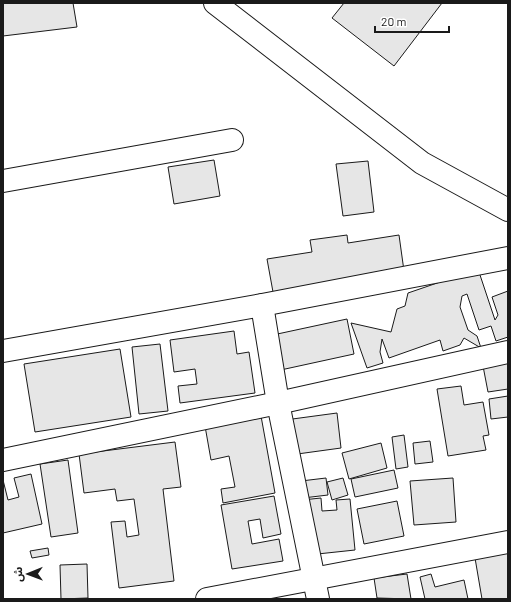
<svg xmlns="http://www.w3.org/2000/svg" width="511" height="602" viewBox="0 0 511 602" font-family="Barlow,'Noto Sans Arabic',sans-serif">
<style>
.building{fill:#e6e6e6;stroke:#1a1a1a}
.lines{fill:none;stroke-linecap:round;stroke-linejoin:round}
.minor-casing{stroke:#1a1a1a;stroke-width:24}
.minor{stroke:#fff;stroke-width:22}
</style>
<rect width="100%" height="100%" fill="#fff"/>
<!-- building -->
<g class="building">
<polygon points="3,3 73,3 77,27 3,36"/>
<polygon points="344,3 442,3 394,66 332,18"/>
<polygon points="214,160 220,196 174,204 168,167"/>
<polygon points="368,161 374,212 343,216 336,164"/>
<polygon points="347,235 348,243 399,235 404,271 273,292 267,259 312,252 310,240"/>
<polygon points="478,269 495,320 498,315 492,297 508,291 508,337 496,341 491,326 479,330 467,294 462,296 460,307 468,330 477,336 481,348 464,338 460,345 443,351 440,340 389,358 382,339 380,352 383,363 367,368 351,323 391,332 397,309 405,306 408,293"/>
<polygon points="347,319 354,354 276,371 268,336"/>
<polygon points="234,331 237,354 249,352 255,393 180,403 178,386 197,384 195,369 174,372 170,340"/>
<polygon points="160,344 168,411 139,414 132,347"/>
<polygon points="120,349 131,417 35,432 24,364"/>
<polygon points="508,362 508,389 488,392 483,366"/>
<polygon points="461,386 464,405 483,402 489,435 483,436 486,450 448,456 437,389"/>
<polygon points="508,396 508,417 491,419 489,399"/>
<polygon points="337,413 341,448 290,455 285,420"/>
<polygon points="261,416 275,493 223,503 221,489 235,487 229,456 211,460 205,426"/>
<polygon points="404,435 408,467 396,469 392,437"/>
<polygon points="430,441 433,462 415,464 413,443"/>
<polygon points="175,442 181,487 163,489 174,581 119,588 111,522 125,521 127,537 139,535 134,499 117,501 115,489 84,493 79,454"/>
<polygon points="381,443 387,468 349,479 342,453"/>
<polygon points="68,460 78,533 51,537 40,464"/>
<polygon points="394,470 398,488 355,497 351,479"/>
<polygon points="31,474 42,524 3,533 3,480 8,500 19,497 14,478"/>
<polygon points="326,478 328,495 303,498 301,481"/>
<polygon points="343,478 348,495 332,500 327,482"/>
<polygon points="453,478 456,522 414,525 410,481"/>
<polygon points="274,496 281,534 263,538 260,519 248,521 252,544 279,539 283,561 232,569 221,505"/>
<polygon points="321,498 322,511 337,510 336,500 350,499 355,550 308,555 302,500"/>
<polygon points="397,501 404,536 364,544 357,509"/>
<polygon points="48,548 49,555 32,558 30,551"/>
<polygon points="508,552 508,599 482,599 475,558"/>
<polygon points="87,564 88,598 61,599 60,565"/>
<polygon points="407,574 411,599 377,598 374,578"/>
<polygon points="431,574 435,587 464,580 468,599 425,599 420,577"/>
</g>
<g class="lines">
<defs>
<g id="minor">
<polyline points="215,3 422,163 508,210"/>
<polyline points="3,181 232,140"/>
<polyline points="262,305 278,403 318,599"/>
<polyline points="3,351 262,305 508,258"/>
<polyline points="3,460 278,403 508,352"/>
<polyline points="207,599 508,542"/>
</g>
</defs>
<!-- minor casing -->
<use href="#minor" class="minor-casing"/>
<!-- minor -->
<use href="#minor" class="minor"/>
</g>
<!-- border -->
<rect width="511" height="602" fill="none" stroke="#1a1a1a" stroke-width="8"/>
<!-- north arrow -->
<g transform="translate(28 574) rotate(269)" stroke="#ffffff" stroke-width="3" paint-order="stroke">
<path d="M0-3L7 15L0 10L-7 15Z" fill="#1a1a1a"/>
<text y="-6" font-size="11" font-weight="bold" text-anchor="middle" fill="#1a1a1a">ش</text>
</g>
<!-- scale -->
<path d="M375 26v6h74v-6" fill="none" stroke="#1a1a1a" stroke-width="2"/>
<text x="381" y="26" font-size="12" fill="#1a1a1a" stroke="#ffffff" stroke-width="3" paint-order="stroke">20 m</text>
</svg>
